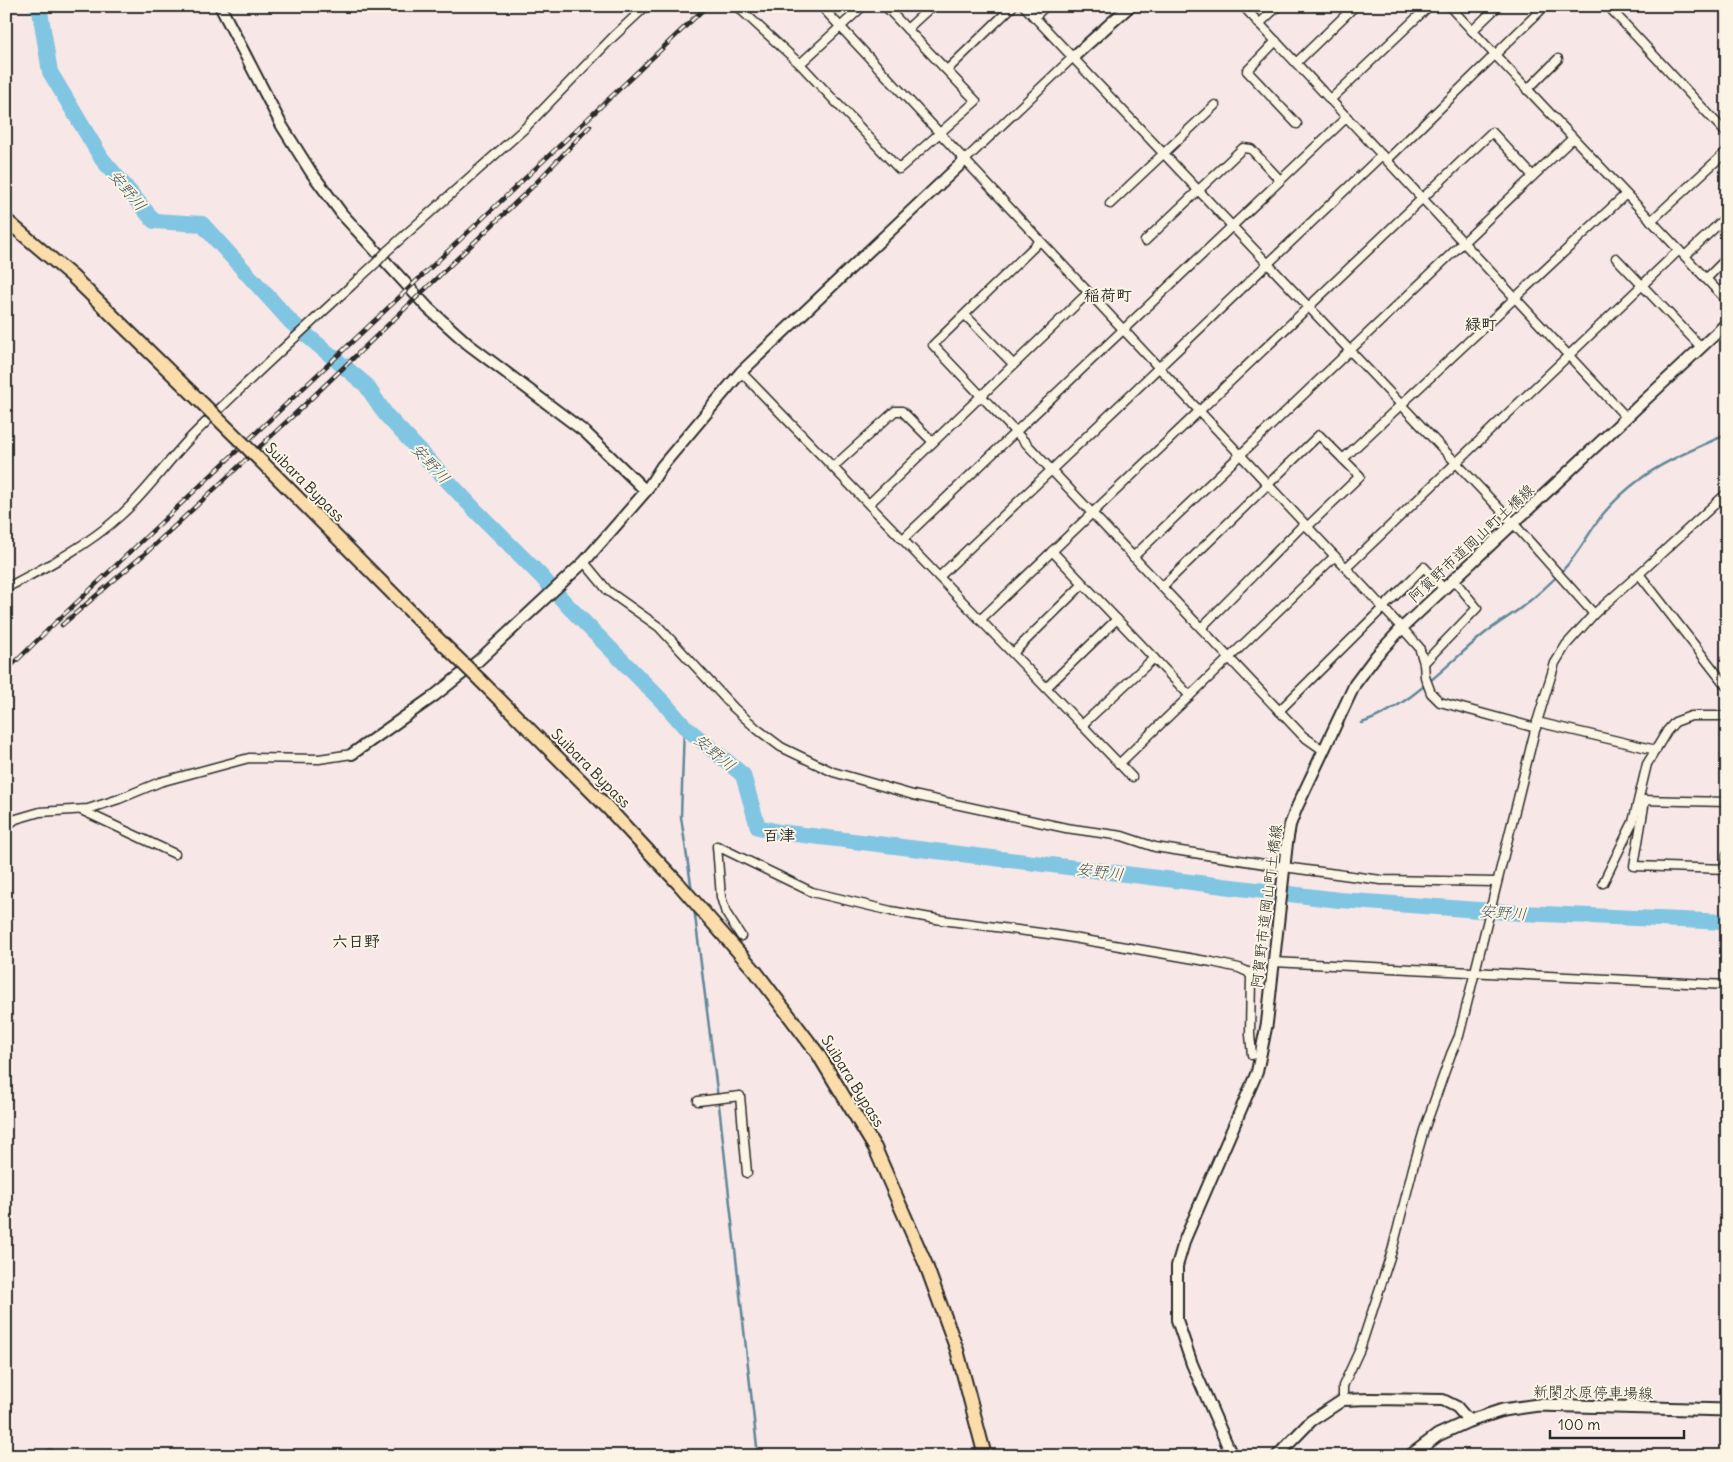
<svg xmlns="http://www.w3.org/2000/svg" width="1733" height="1462" viewBox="0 0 1733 1462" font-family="Delius,'Klee One',sans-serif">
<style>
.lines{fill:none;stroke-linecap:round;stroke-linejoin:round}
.stream{stroke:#5e8798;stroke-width:2.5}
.river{stroke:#80c5e1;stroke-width:16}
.minor-casing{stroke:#2b2b2b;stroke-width:11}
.tertiary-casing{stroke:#2b2b2b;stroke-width:14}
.secondary-casing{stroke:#2b2b2b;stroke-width:15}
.trunk-casing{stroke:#2b2b2b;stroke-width:16}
.minor{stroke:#fcf5e5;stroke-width:8}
.tertiary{stroke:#fcf5e5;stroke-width:10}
.secondary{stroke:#fcf5e5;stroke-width:11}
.trunk{stroke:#faddab;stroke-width:12}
.rail-casing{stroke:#2b2b2b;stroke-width:4.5}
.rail{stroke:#fcf5e5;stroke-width:2.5;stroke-dasharray:8;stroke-linecap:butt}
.minor-bridge-casing{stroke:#2b2b2b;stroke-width:11;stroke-linecap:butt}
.trunk-bridge-casing{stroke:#2b2b2b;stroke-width:16;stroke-linecap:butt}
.minor-bridge{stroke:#fcf5e5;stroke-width:8}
.trunk-bridge{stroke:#faddab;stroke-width:12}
.labels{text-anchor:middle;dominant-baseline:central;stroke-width:4;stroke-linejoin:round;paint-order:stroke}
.street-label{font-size:15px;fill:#2b2b2b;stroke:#fcf5e5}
.water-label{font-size:16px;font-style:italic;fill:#445962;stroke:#fcf5e5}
.neighbourhood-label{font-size:16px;font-weight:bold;fill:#2b2b2b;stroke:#fcf5e5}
</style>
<rect width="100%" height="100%" fill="#f8e7e7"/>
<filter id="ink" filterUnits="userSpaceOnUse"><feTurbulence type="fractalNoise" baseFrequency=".02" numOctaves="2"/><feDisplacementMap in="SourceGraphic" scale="10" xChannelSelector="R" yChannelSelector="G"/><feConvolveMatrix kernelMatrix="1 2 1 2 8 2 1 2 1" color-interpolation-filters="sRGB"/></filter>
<g filter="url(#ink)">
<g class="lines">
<!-- stream -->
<g class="stream">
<path d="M1362,723C1409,707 1446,665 1484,634C1495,625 1507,618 1518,610C1534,598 1550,584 1563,570C1579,553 1589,532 1603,514C1613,502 1627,489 1639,480C1665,460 1698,448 1727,434"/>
<polyline points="684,726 681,817 692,891"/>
<polyline points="694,908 720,1114 758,1456"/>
</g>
<!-- river -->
<polyline class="river" points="37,6 40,11 50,72 102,159 154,221 202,224 291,322 366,385 386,415 475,510 540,575 567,605 665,704 684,726 743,775 758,827 779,832 1339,900 1521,913 1727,922"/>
<defs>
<g id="minor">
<polyline points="741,6 739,8 800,64 899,169 976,101 885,6"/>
<polyline points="821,6 1402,628 1419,647 1424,663 1425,677 1431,693 1440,702 1536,728"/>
<polyline points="1024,6 1514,524 1594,614"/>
<polyline points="1243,6 1626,417"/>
<polyline points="1449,6 1727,301"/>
<polyline points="1608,6 1727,134"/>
<polyline points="1034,17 1046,6"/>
<polyline points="1259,24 1278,6"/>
<polyline points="907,29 932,6"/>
<polyline points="1472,31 1498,6"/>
<polyline points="1276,41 1247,71 1297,124"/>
<polyline points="1296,63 1355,6"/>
<polyline points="800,64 863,6"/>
<polyline points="947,70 1013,6"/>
<polyline points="1527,90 1558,59"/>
<polyline points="1330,100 1429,6"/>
<polyline points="1387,160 1545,6"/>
<polyline points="964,161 1072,58"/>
<polyline points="1110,204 1215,105"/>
<polyline points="1651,221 1727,151"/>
<polyline points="1040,241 933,345 1303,736 1323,750"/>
<polyline points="1145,241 1243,148 1251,149 1280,180"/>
<polyline points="387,251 524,129 614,36 646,6"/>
<polyline points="1685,256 1726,217"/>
<polyline points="1616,258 1701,347"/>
<polyline points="1706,279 1727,258"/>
<polyline points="965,315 1013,364"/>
<polyline points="741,372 1132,777"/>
<polyline points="1343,459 1626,194"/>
<polyline points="833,467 895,411 902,411 933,442"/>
<polyline points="869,504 1088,293"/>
<polyline points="903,539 1347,117"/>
<polyline points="1052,551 1190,696"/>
<polyline points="1133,557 1573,138"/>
<polyline points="584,562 608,591 659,627 734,708 757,729 781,747 833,772 913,795 1066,828 1122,836 1155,847 1284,867 1381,880 1496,882"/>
<polyline points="1346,568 1679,250"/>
<polyline points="1639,574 1727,687"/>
<polyline points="939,577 1382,155"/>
<polyline points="1162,587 1319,435 1360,476 1307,527"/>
<path d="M6,588C46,567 87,546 121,515C148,491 168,460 194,434C253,375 315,319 376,263"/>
<polyline points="980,620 1492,132 1533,176"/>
<polyline points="1201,628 1304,524"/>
<polyline points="1013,653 1083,584"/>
<polyline points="1424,663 1477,608 1454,580"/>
<polyline points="1046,688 1117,619"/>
<polyline points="1279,711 1424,567 1444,589"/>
<polyline points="1537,722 1656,750"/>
<polyline points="1082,725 1154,658"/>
<polyline points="1119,764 1335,556"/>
<polyline points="1640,800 1727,802"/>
<polyline points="1645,800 1634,866 1727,869"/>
<polyline points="81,810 175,854"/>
<polyline points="6,826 16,819 40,812 88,809 119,799 160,782 249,758 319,759 352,754"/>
<polyline points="1726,869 1727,854"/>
<polyline points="1603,883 1633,822 1647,764 1667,731 1675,722 1691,716 1727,716"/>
<polyline points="741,936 726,913 721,897 717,846 812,892 891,911 942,920 1056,935 1212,962 1239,968 1248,972 1251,976 1250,1035 1252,1055"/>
<polyline points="1273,962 1727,985"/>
<polyline points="698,1101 740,1096 747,1173"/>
<polyline points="1343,1400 1343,1386 1360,1349 1392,1251 1413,1168 1424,1130 1451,1054 1459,1036 1537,722 1555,663 1566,645 1594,614 1639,574 1727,493"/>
<polyline points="46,1456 50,1454"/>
</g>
<g id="tertiary">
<polyline points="220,6 282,126 311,172 342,214 428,308 468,344 585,432 646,491"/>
<polyline points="1072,58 1130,6"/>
<polyline points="352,754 434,696 478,661 584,562 646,491 662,466 741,372 964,161"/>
<polyline points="1232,1456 1192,1364 1177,1320 1177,1266 1185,1239 1257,1072 1267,1023 1287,843 1290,825 1297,807 1355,684 1376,656 1402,628 1727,323"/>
<polyline points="1277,1456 1311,1421 1343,1400 1370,1399 1443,1400 1457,1407 1469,1421"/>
</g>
<polyline id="secondary" points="1410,1456 1438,1435 1469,1421 1503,1410 1538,1405 1727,1410"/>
<g id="trunk">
<polyline points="6,220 72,276 203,404"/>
<polyline points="274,474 436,637"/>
<polyline points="480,680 607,807 678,883 756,972 818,1054 875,1148 926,1265 957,1350 985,1456"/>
</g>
</defs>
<!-- minor casing -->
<use href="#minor" class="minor-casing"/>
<!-- tertiary casing -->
<use href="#tertiary" class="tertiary-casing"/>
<!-- secondary casing -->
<use href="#secondary" class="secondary-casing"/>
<!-- trunk casing -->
<use href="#trunk" class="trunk-casing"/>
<!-- minor -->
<use href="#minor" class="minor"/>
<!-- tertiary -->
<use href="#tertiary" class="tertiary"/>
<!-- secondary -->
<use href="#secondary" class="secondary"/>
<!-- trunk -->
<use href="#trunk" class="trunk"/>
<defs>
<g id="rail">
<polyline points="62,625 148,551 297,412 532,187 590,126"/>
<polyline points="6,671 55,623 707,6"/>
</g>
</defs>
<!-- rail casing -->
<use href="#rail" class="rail-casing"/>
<!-- rail -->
<use href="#rail" class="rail"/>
<defs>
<polyline id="minor-bridge" points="376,263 387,251"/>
<g id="trunk-bridge">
<polyline points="203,404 274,474"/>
<polyline points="436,637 480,680"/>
</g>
</defs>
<!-- minor-bridge casing -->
<use href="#minor-bridge" class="minor-bridge-casing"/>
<!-- trunk-bridge casing -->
<use href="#trunk-bridge" class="trunk-bridge-casing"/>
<!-- minor-bridge -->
<use href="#minor-bridge" class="minor-bridge"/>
<!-- trunk-bridge -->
<use href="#trunk-bridge" class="trunk-bridge"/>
</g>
</g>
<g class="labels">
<!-- street labels -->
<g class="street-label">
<text transform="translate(305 482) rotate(45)">Suibara Bypass</text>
<text transform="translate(1471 543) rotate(-43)">阿賀野市道岡山町土橋線</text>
<text transform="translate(591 768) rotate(45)">Suibara Bypass</text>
<text transform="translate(1266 906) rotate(-83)">阿賀野市道岡山町土橋線</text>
<text transform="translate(853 1081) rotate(58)">Suibara Bypass</text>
<text transform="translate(1593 1392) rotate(1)">新関水原停車場線</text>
</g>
<!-- water labels -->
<g class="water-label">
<text transform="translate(128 190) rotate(50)">安野川</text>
<text transform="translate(431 463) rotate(47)">安野川</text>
<text transform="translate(715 752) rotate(40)">安野川</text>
<text transform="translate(1100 871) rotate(7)">安野川</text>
<text transform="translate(1503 912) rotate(4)">安野川</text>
</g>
<!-- neighbourhood labels -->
<g class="neighbourhood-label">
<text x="1108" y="295">稲荷町</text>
<text x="1481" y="324">緑町</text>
<text x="779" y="835">百津</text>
<text x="356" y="941">六日野</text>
</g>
</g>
<!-- margin -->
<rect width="1733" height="1462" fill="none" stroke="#fcf5e5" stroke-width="25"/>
<rect x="12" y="12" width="1708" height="1437" fill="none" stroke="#2b2b2b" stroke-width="2" filter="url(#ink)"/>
<!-- scale -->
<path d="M1550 1430v8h134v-8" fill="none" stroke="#2b2b2b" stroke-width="2.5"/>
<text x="1558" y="1430" font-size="15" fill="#2b2b2b" stroke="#fcf5e5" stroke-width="4" paint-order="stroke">100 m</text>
</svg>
